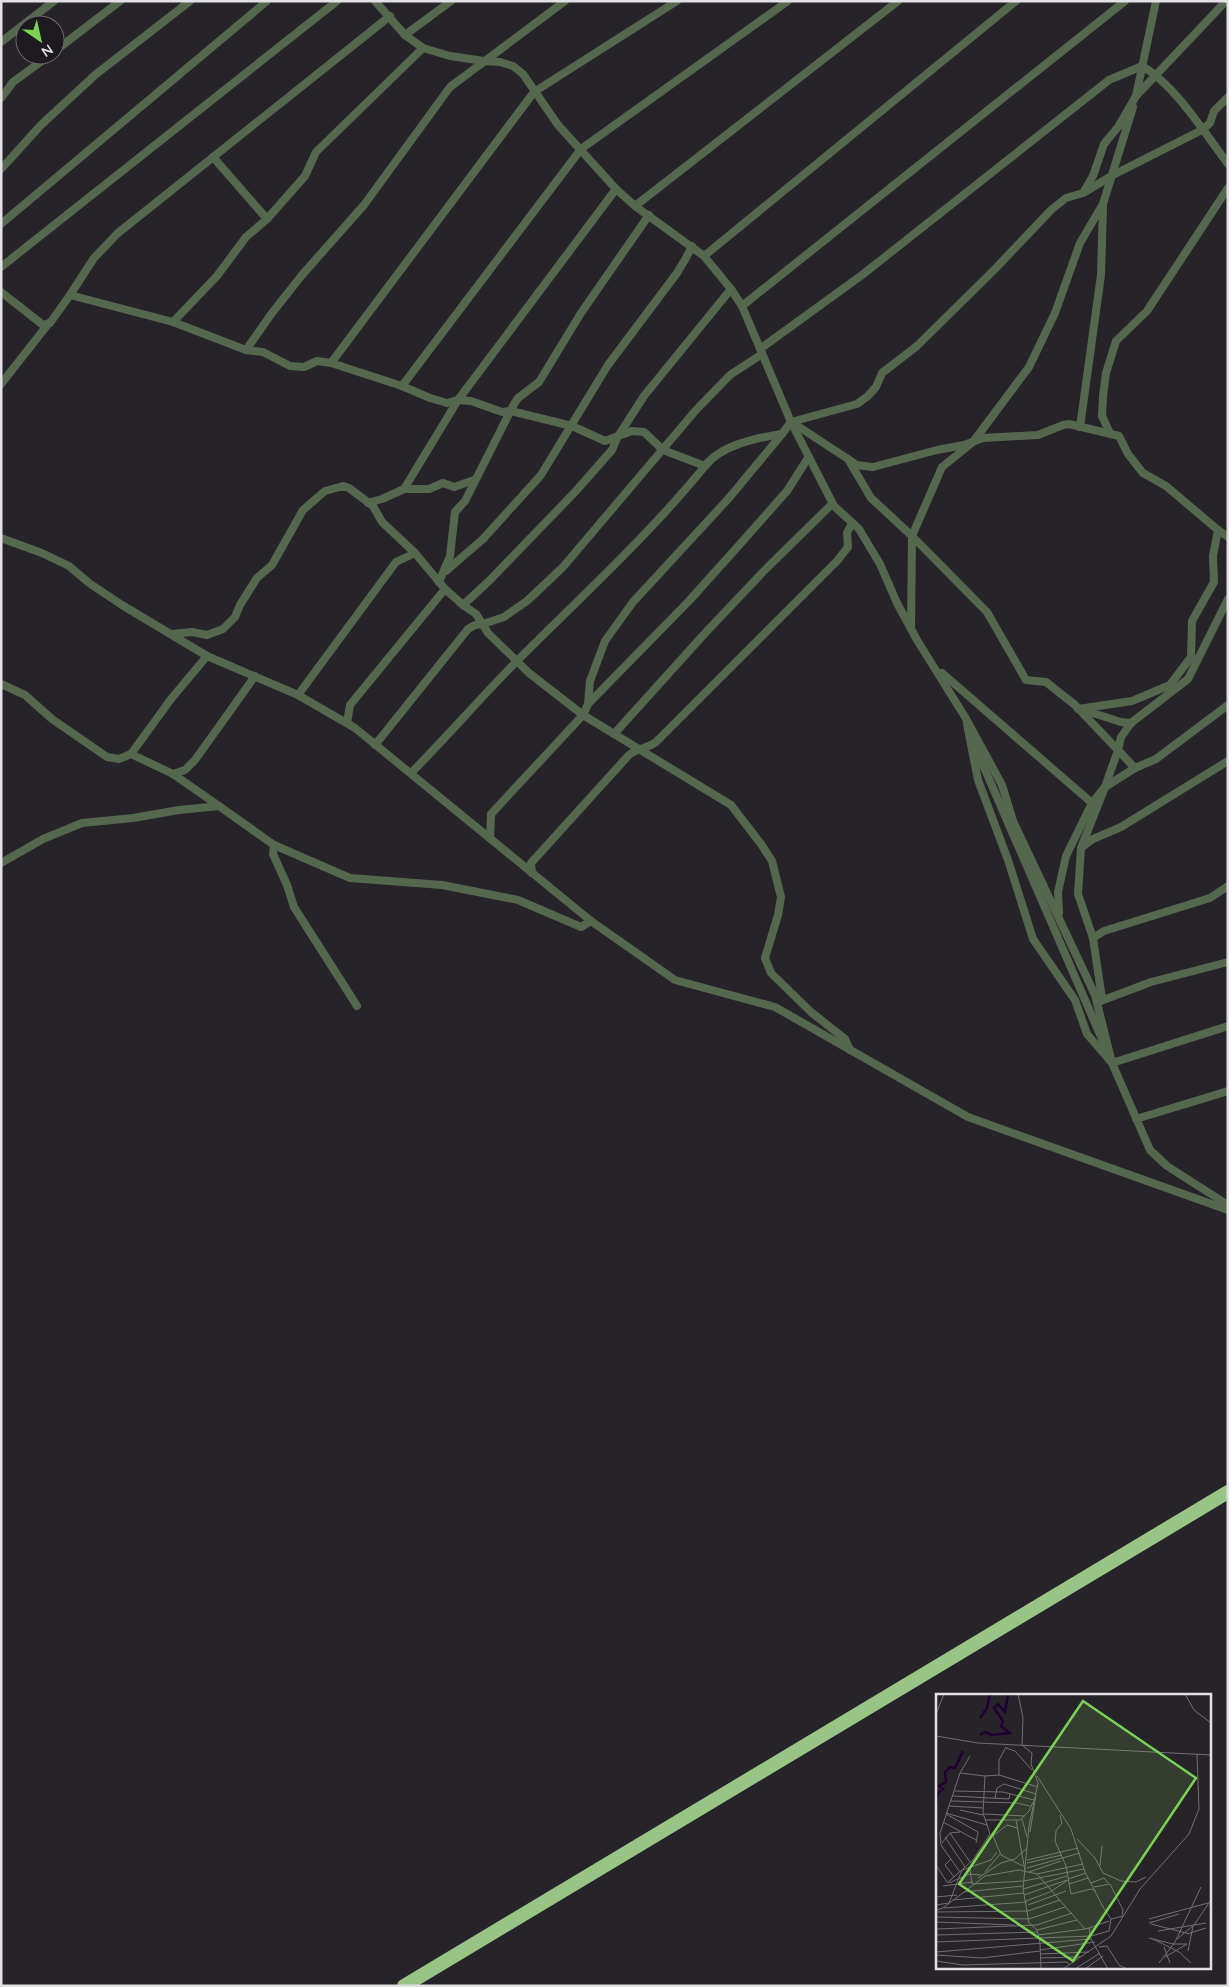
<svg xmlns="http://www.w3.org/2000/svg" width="1229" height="1987" viewBox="0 0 1229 1987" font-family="Quicksand,sans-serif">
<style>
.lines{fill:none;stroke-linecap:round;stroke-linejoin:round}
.street{stroke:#56674f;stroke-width:8}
.highway{stroke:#98c486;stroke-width:14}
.inset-river{fill:none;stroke:#1f0030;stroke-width:2.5}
.inset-road{fill:none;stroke:#726f74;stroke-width:1}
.view{fill:#7dd154;fill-opacity:0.15;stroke:#7dd154;stroke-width:2.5}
.inset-edge{fill:none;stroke:#e2e0e4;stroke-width:2.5}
</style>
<rect width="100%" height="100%" fill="#272429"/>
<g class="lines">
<!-- street -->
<g class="street">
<polyline points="375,1 405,35 423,48 450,56 484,61 500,62 513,66 523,74 558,125 616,189 635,206 704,256 731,289 742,306 791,422 834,506 859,529 880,564 897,603 917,640 965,717 1002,785 1013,821 1095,995 1112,1063 1150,1150 1167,1166 1228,1205"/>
<polyline points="405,35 451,1"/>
<polyline points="1,42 54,1"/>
<polyline points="55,51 120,1"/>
<polyline points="1136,96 1226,1"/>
<polyline points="1,98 13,82 50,55"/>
<polyline points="213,157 267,219"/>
<polyline points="1,169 41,125 95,75 190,1"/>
<polyline points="1085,192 1113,175 1202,130 1210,123 1214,111 1228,97"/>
<polyline points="635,206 898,1"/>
<polyline points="1,224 267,1"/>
<polyline points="704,256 1016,1"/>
<polyline points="1,267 337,1"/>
<path d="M1,292L43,325L50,323L70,295L173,322L246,350L263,352L290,366L304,367L317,361L331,363L402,386L430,398L447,403L458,400L471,401L502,412L511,411L572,426L605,441L632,431L644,432L663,450L705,466C721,445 756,438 782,434L791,422L857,404L868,396L876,387L882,373L917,346L996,268L1051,210L1066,198L1083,193L1093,176L1104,144L1118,127L1136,96L1156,1"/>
<polyline points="70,295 94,258 118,233 390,16"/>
<polyline points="742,306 1125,1"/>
<polyline points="173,322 217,276 246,237 267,219 305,176 316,152 423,48"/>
<path d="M760,349L862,275L1109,80L1142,66C1175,85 1204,132 1228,164"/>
<polyline points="246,350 272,313 302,275 364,205 450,87 565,1"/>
<polyline points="331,363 534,92 677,1"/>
<polyline points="1,384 49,323"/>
<polyline points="402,386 581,149 788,1"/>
<polyline points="793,423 848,459 871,498 912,536 987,612 1026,680 1046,682 1075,705 1135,768"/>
<polyline points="1080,427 1101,275 1103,206"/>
<polyline points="1110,433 1102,416 1103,396 1106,373 1116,341 1147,311 1228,188"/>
<polyline points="848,459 856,465 873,467 937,450 964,445 983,438 1038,435 1063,425 1069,424 1119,436 1128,454 1143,473 1166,486 1218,530 1213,556 1214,582 1192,621 1191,657 1170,685 1132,701 1078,709"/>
<polyline points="404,489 458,400 616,189"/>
<polyline points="368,503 382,499 404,489 429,489 443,483 454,487 474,480"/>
<polyline points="1218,530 1228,537"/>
<polyline points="1,538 42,553 69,566 89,583 122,605 207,656 298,695 355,728 591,921 675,980 775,1007 968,1117 1228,1210"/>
<polyline points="446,571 483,539 541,475 608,365 677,273 686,258 692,246"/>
<polyline points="439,582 450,556 455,512 465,501 514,404 518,398 539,382 581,313 649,215"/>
<polyline points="463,605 489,581 575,492 612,450 617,438 644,396 731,289"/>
<polyline points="911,628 912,536 942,467 973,442 1029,367 1055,313 1080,243 1103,204 1133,107"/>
<polyline points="172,634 192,632 207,635 223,629 235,617 240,605 257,578 272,565 303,510 325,491 343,486 349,488 373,506 382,522 415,553 445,589 463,605 476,614 488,633 529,673 583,715 731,805 761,844 772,861 781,897 778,915 765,958 771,973 811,1012 845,1039 850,1050"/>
<polyline points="942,673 1092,803"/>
<polyline points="1,684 25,695 52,719 107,757 119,759 131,754 171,699 207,656"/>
<polyline points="298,695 396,562 415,553"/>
<polyline points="588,704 590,681 605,641 633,602 729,498 782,434"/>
<polyline points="1080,709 1121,722 1131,723"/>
<polyline points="347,723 350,705 445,589"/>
<polyline points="967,724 978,780 1008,860 1033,939 1075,1000 1087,1034 1112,1063 1228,1026"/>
<polyline points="614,734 707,631 763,572 832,504"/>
<polyline points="973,742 1105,1046"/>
<polyline points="375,745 468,629 475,625 483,624 504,617 527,601 563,567 696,410 730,375 762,354"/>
<polyline points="131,754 173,774 185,770 195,760 255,676"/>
<path d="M411,773C447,737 481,697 518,660C581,597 648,536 705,466"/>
<polyline points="173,774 219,806"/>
<polyline points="490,838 491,814 583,715 588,704 688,602 741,543 787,491 808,458"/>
<polyline points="274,845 273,854 287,885 294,907 357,1006"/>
<polyline points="1082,847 1093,839 1121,827 1228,761"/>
<polyline points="1,863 43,839 82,823 133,818 179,810 219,806 274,845 350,878 442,885 518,900 581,927 591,921"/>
<path d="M532,873L531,863L628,756C636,748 647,749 656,742L837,561L848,547L847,533L852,523"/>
<polyline points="1059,913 1058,892 1066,856 1092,803 1105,787 1118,750 1121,737 1131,723 1188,679 1228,599"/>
<polyline points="1093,938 1104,931 1210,898 1228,886"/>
<polyline points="1102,999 1093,938 1078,894 1081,848 1105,787 1135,768 1156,759 1228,705"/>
<polyline points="1098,1002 1151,982 1228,962"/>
<polyline points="1136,1119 1228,1091"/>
</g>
<!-- highway -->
<polyline class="highway" points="404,1986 1228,1492"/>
</g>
<!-- overview -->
<g transform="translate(936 1694)">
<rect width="275" height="275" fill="#272429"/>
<path class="inset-river" d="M44,24L51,14L54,0M44,41L49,38L56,41L74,39L65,32L67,27L58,14L62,10L69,18L72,0M0,109L2,99L7,95L3,92L10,88L9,78L14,73L19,74L27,57"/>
<path class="inset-road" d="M82,0L87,24L86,51L96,59L95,70L102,89L93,132L87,195L93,229L101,236L104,249L105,275M249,0L258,16L275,29M0,20L8,0M0,42L42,49L275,61M70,54L79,57L96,76M63,81V66L70,53M49,82L63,81L102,93M101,82L135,135L149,178L167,213L175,225L187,222M19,97L67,98L98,106M17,102L73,105L74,100M59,104L61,94L68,90L100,100L94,138M15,107L81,109L94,112M13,112L47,114M24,116L47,121M10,119L51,131M10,120L42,138L40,149M48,120L89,122M124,121L126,129L120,137L119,147L130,172L135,200L155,195L160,197M86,125L91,143M50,126H84L93,117L97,108M80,126L89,177M7,128L40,146M81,134L71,131L57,142L65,161L87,172M14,139L34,168M9,143L29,173M141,145L159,164L167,179L185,187L200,188L210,183M6,149L14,139L24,138M15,165L9,171L18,183M91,166L142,154M91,169L126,161M0,171L11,188M164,172L166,152M91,174L144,159M34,175L36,190L88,187M24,178L5,151L4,139L24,79L34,62M49,178L64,160M93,178L125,167M101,180L147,170M42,184L65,169L79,165L91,154M132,185L150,179M88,187L148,175M11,189L37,166L54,140L47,119L49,82L24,79M13,189L33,180L45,181M155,189L168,184L172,189M133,190L152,184M7,192L37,188M158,193L174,190L187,216L186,221M87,195L131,182M28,198L87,192M88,201L131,186M0,203L21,201M17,206L88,199M90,207L114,198L132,186M0,211L13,209L26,176L55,166L61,158M92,211L130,197M8,214L91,208M0,216L7,214L49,182L83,176L101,180L149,235L153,234L155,245L172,275M0,218L92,217L124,206M0,223L93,225L129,213M213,225L272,209M0,228L78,231M213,229L243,220M215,230L254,240M153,234L173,227M0,235L101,231L136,219M101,236L141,226M222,237L258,231L275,206M254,239L270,234M0,241L102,238M102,241L149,235M213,244L237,250H251M217,245L243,258L255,269M241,245L258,231L270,229M0,248L155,242L173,237L175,225M163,253L171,252L183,271L191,275M228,253L234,269M104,256L159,248M252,257L257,232M0,258L155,245M104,260L153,258M0,261L46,264L104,257M229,263L251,250M105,264L144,263M0,267L27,271L131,268L133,270M223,269L239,248L265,193M127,275L175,242L204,195L253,140L263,115L261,61M139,275L164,259M149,275L167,262"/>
<path class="view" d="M147,7L260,84L137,267L23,190Z"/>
<rect width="275" height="275" class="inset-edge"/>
</g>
<!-- border -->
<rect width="1229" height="1987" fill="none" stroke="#e2e0e4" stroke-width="5"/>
<!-- north arrow -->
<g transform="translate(40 40) rotate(146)"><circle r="24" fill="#1d1a20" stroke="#6c696e"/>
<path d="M0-4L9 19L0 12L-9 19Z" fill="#7dd154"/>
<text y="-8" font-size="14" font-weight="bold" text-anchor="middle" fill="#e2e0e4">N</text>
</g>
</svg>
